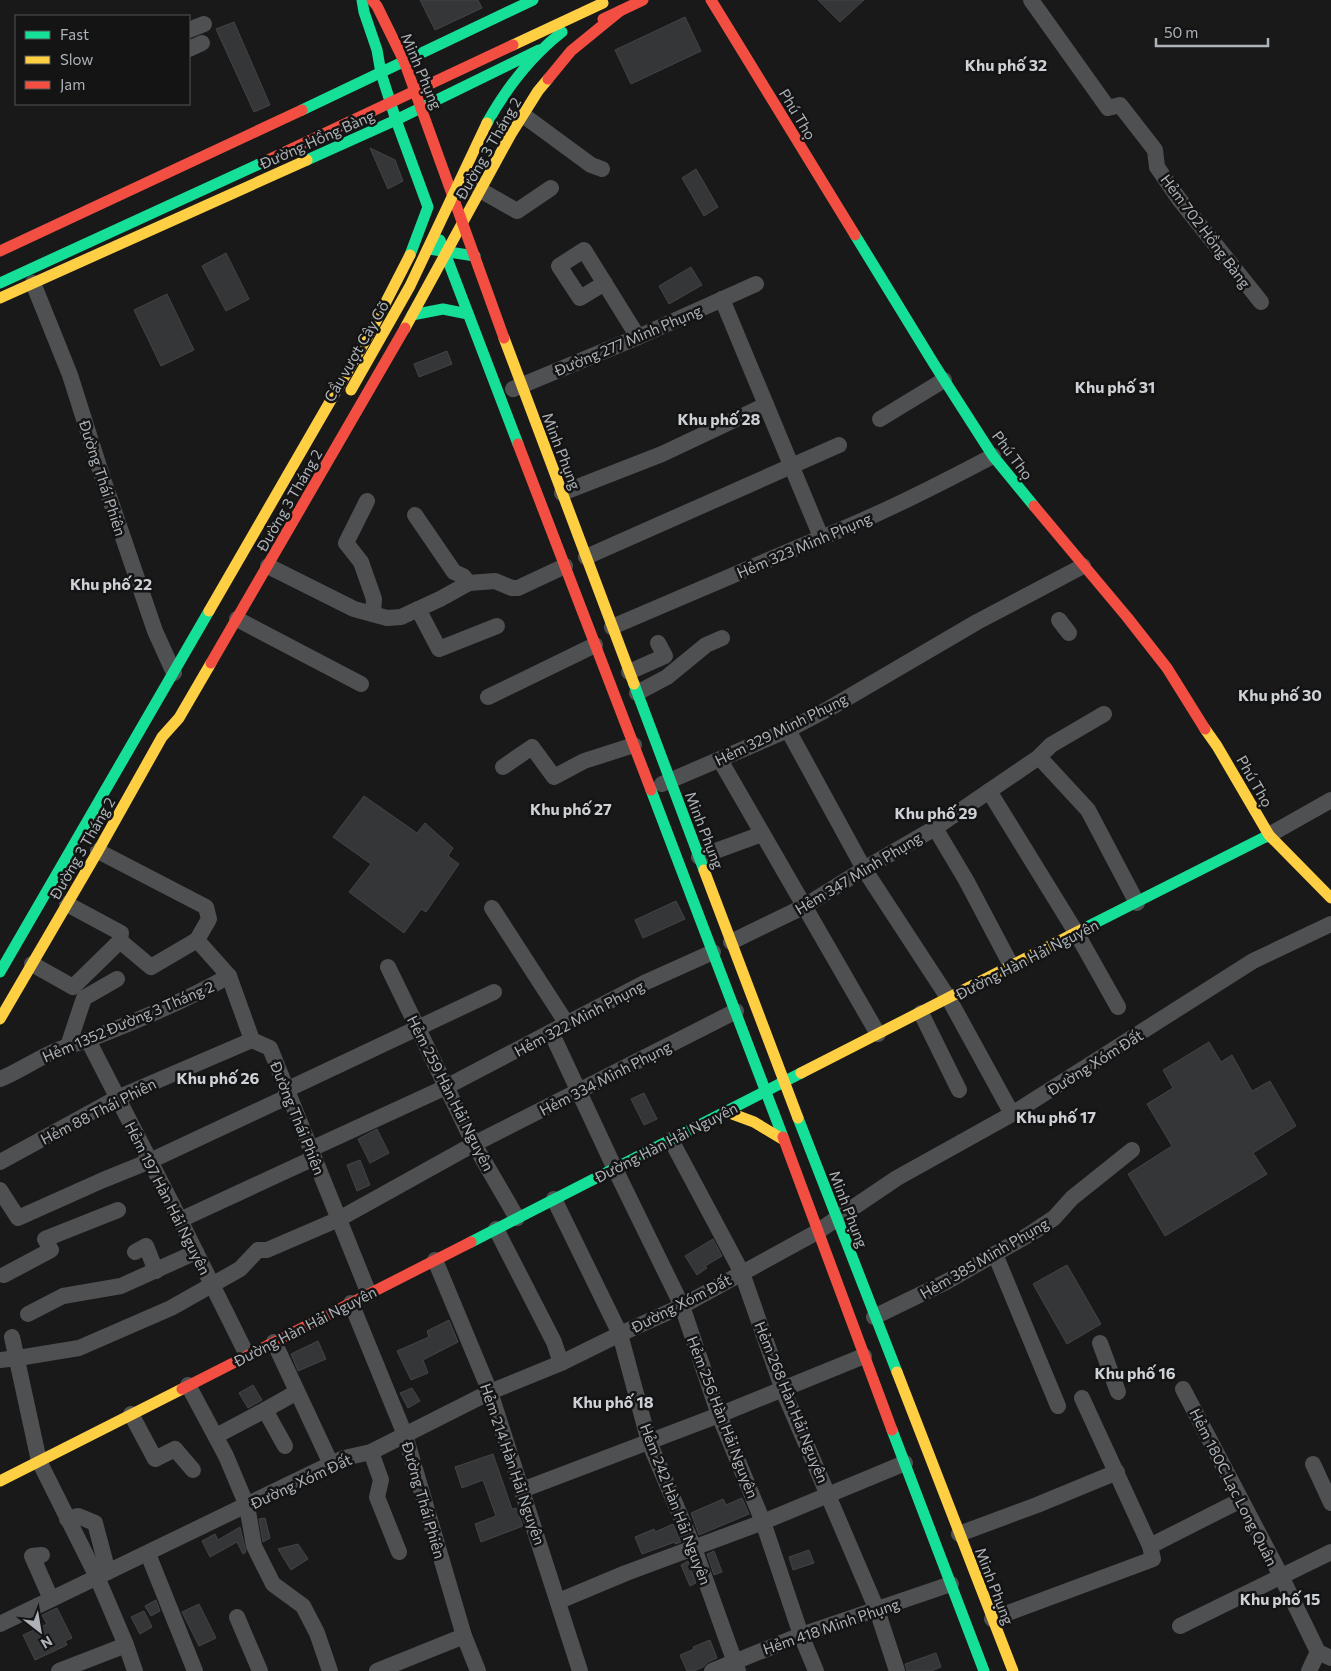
<svg xmlns="http://www.w3.org/2000/svg" width="1331" height="1671" viewBox="0 0 1331 1671" font-family="Commissioner,sans-serif">
<style>
.building{fill:#353637;stroke:#434446}
.lines{fill:none;stroke-linecap:round;stroke-linejoin:round}
.street{stroke:#4f5052;stroke-width:16}
.fast{stroke:#16e098;stroke-width:11}
.slow{stroke:#ffcf43;stroke-width:11}
.jam{stroke:#f24e42;stroke-width:11}
.fast-bridge{stroke:#16e098;stroke-width:11}
.slow-bridge{stroke:#ffcf43;stroke-width:11}
.jam-bridge{stroke:#f24e42;stroke-width:11}
.labels{text-anchor:middle;dominant-baseline:central;stroke-width:5;stroke-linejoin:round;paint-order:stroke}
.street-label{font-size:15px;fill:#adb3b8;stroke:#141415}
.neighbourhood-label{font-size:16px;font-weight:bold;fill:#cdd1d5;stroke:#141415}
</style>
<rect width="100%" height="100%" fill="#19191a"/>
<!-- building -->
<g class="building">
<polygon points="420,0 478,0 482,8 435,30"/>
<polygon points="818,0 864,0 840,22"/>
<polygon points="685,17 701,51 631,84 615,50"/>
<polygon points="234,22 270,105 254,112 216,29"/>
<polygon points="370,148 395,160 403,181 388,189"/>
<polygon points="696,169 718,207 704,216 682,178"/>
<polygon points="226,253 249,299 226,311 202,266"/>
<polygon points="691,267 702,285 669,304 659,286"/>
<polygon points="167,294 194,350 161,366 134,310"/>
<polygon points="447,351 452,364 419,377 414,364"/>
<polygon points="364,796 417,833 425,823 453,848 448,856 459,864 426,912 421,909 404,933 349,892 371,864 333,837"/>
<polygon points="676,901 685,919 643,938 635,920"/>
<polygon points="1209,1042 1221,1062 1232,1055 1252,1091 1270,1081 1296,1126 1253,1153 1267,1174 1165,1236 1128,1174 1172,1146 1147,1104 1173,1088 1163,1070"/>
<polygon points="644,1093 657,1119 644,1125 631,1099"/>
<polygon points="377,1129 389,1153 370,1163 358,1139"/>
<polygon points="360,1160 370,1185 357,1191 347,1165"/>
<polygon points="713,1239 722,1256 705,1266 707,1268 697,1275 685,1256"/>
<polygon points="1067,1265 1101,1324 1067,1344 1033,1284"/>
<polygon points="449,1320 458,1342 423,1360 428,1373 411,1380 397,1351 429,1337 427,1331"/>
<polygon points="318,1341 326,1359 298,1371 291,1354"/>
<polygon points="253,1385 262,1400 248,1408 239,1393"/>
<polygon points="412,1388 420,1401 408,1408 400,1393"/>
<polygon points="493,1454 512,1509 516,1508 523,1526 481,1542 475,1524 496,1516 483,1480 462,1488 455,1467"/>
<polygon points="742,1498 749,1514 699,1535 691,1513 723,1499 726,1505"/>
<polygon points="265,1518 270,1538 263,1542 259,1519"/>
<polygon points="673,1524 681,1542 675,1544 675,1542 642,1554 635,1537 654,1529 655,1532"/>
<polygon points="240,1527 246,1552 243,1554 237,1542 210,1557 202,1541 215,1534 218,1540"/>
<polygon points="298,1544 308,1559 291,1570 278,1549"/>
<polygon points="809,1550 814,1563 793,1570 789,1557"/>
<polygon points="714,1551 722,1572 714,1575 707,1554"/>
<polygon points="688,1561 696,1583 690,1586 681,1565"/>
<polygon points="156,1600 160,1611 151,1616 145,1606"/>
<polygon points="199,1604 216,1638 199,1646 182,1612"/>
<polygon points="57,1608 72,1638 65,1641 67,1645 35,1660 23,1635 47,1624 42,1615"/>
<polygon points="144,1611 152,1627 140,1634 131,1617"/>
<polygon points="710,1640 717,1658 708,1662 703,1667 694,1671 687,1671 680,1655 694,1649 693,1647"/>
<polygon points="936,1653 941,1667 931,1671 907,1671 905,1664"/>
</g>
<g class="lines">
<!-- street -->
<g class="street">
<polyline points="1031,0 1108,108 1120,105 1155,150 1157,167 1179,199 1261,302"/>
<polyline points="189,30 204,24"/>
<polyline points="189,49 202,43"/>
<polyline points="523,115 591,165 602,169"/>
<polyline points="480,190 517,211 551,188"/>
<polyline points="33,283 70,375 102,476 155,631 174,673"/>
<polyline points="605,283 580,298 559,266 584,250 638,337"/>
<polyline points="722,299 821,537"/>
<polyline points="513,389 638,337 756,284"/>
<polyline points="880,419 944,380"/>
<polyline points="562,493 662,454 766,405"/>
<polyline points="367,501 346,543 361,562 374,599 373,614"/>
<polyline points="586,557 839,445"/>
<polyline points="268,566 354,609 387,618 401,617 440,599 469,583 463,576 454,572 415,515"/>
<polyline points="469,583 495,581 512,588 518,588 565,566"/>
<polyline points="418,609 439,649 497,626"/>
<polyline points="237,619 361,684"/>
<polyline points="1059,620 1069,633"/>
<path d="M612,627L813,541C875,517 934,487 993,456"/>
<polyline points="629,672 665,656 658,643"/>
<polyline points="637,693 667,677 706,645 722,638"/>
<polyline points="488,697 595,645"/>
<polyline points="788,730 864,869 949,999 1012,1114"/>
<polyline points="1039,757 1088,810 1137,903"/>
<polyline points="720,760 878,1034"/>
<polyline points="503,767 532,747 554,777 584,761 634,745"/>
<polyline points="662,784 788,730 830,708 977,622 1083,566"/>
<polyline points="989,791 1077,934 1118,1007"/>
<polyline points="935,828 966,880 1012,967"/>
<polyline points="1269,835 1331,800"/>
<polyline points="98,851 206,907 209,919 197,940 229,976 252,1040 270,1048 369,1294"/>
<polyline points="699,857 762,834"/>
<polyline points="67,904 121,933 120,941 151,967 197,940"/>
<polyline points="492,908 567,1024"/>
<polyline points="731,942 803,907 864,869 935,828 1039,757 1051,745 1104,714"/>
<polyline points="32,964 73,987 120,941"/>
<polyline points="388,967 474,1144 517,1218"/>
<polyline points="921,1013 959,1090"/>
<polyline points="551,1032 615,1169 682,1306 719,1415 763,1522 801,1635 816,1671"/>
<polyline points="88,1040 172,1204 247,1355"/>
<polyline points="68,1046 84,998 117,979"/>
<path d="M0,1079C18,1072 33,1061 51,1053C63,1047 77,1044 90,1039C137,1021 185,1001 229,976"/>
<polyline points="286,1090 494,992"/>
<polyline points="671,1140 742,1273 783,1390 877,1610 897,1671"/>
<polyline points="311,1149 446,1087 644,983 713,952"/>
<polyline points="0,1162 117,1098 252,1040"/>
<polyline points="0,1190 18,1218 103,1180 150,1161 289,1096"/>
<polyline points="554,1199 620,1334 649,1442 694,1548 738,1671"/>
<polyline points="180,1220 314,1158"/>
<polyline points="496,1229 554,1342 561,1363"/>
<polyline points="135,1252 146,1246 156,1271"/>
<polyline points="995,1254 1058,1406"/>
<polyline points="435,1260 490,1392 580,1671"/>
<polyline points="4,1275 51,1250 45,1239 118,1210"/>
<polyline points="351,1303 405,1435 464,1636 478,1671"/>
<polyline points="28,1314 63,1296 121,1286 196,1252"/>
<polyline points="874,1317 946,1282 1030,1234 1054,1218 1072,1198 1132,1150"/>
<polyline points="12,1337 39,1461 97,1577 126,1645 135,1671"/>
<polyline points="274,1342 331,1464"/>
<polyline points="1100,1343 1118,1392"/>
<polyline points="0,1360 18,1358 79,1348 171,1308 240,1269 258,1250 267,1250 339,1219 474,1144 736,1011"/>
<polyline points="188,1385 226,1456 247,1506 254,1546 273,1584 303,1606 317,1633 330,1671"/>
<polyline points="1183,1389 1281,1576 1318,1652 1331,1658"/>
<polyline points="131,1414 155,1459 175,1449 193,1470"/>
<polyline points="216,1436 265,1410"/>
<polyline points="285,1446 265,1410 297,1392"/>
<polyline points="371,1452 381,1480 377,1497 399,1552"/>
<polyline points="1313,1464 1331,1503"/>
<polyline points="522,1490 719,1415 864,1356"/>
<polyline points="67,1519 78,1516 95,1523 108,1572"/>
<polyline points="959,1534 1037,1505 1117,1472"/>
<polyline points="1150,1546 1241,1500"/>
<polyline points="148,1554 195,1671"/>
<polyline points="42,1555 32,1556 51,1599"/>
<polyline points="559,1601 626,1573 763,1522 905,1463"/>
<polyline points="237,1617 260,1671"/>
<polyline points="992,1619 1153,1559 1150,1546 1082,1398"/>
<polyline points="0,1624 331,1464 344,1458 371,1452 490,1392 561,1363 620,1334 682,1306 817,1232 897,1178 1012,1114 1253,961 1331,924"/>
<polyline points="1180,1626 1331,1552"/>
<polyline points="59,1671 126,1645"/>
<polyline points="377,1671 464,1636"/>
<polyline points="712,1671 801,1635 951,1584"/>
<polyline points="1309,1671 1318,1652"/>
</g>
<!-- fast -->
<g class="fast">
<polyline points="362,0 364,12 377,50 381,73"/>
<polyline points="381,73 396,120 428,207 410,255"/>
<polyline points="302,110 533,0"/>
<polyline points="307,160 396,120 539,50"/>
<polyline points="855,235 934,364 993,456 1034,506"/>
<polyline points="440,240 518,444"/>
<polyline points="429,249 475,256"/>
<polyline points="412,315 443,309 468,314"/>
<polyline points="634,684 704,870"/>
<polyline points="651,790 783,1137"/>
<polyline points="1085,928 1269,835"/>
<polyline points="0,972 209,611"/>
<polyline points="798,1118 897,1372"/>
<polyline points="471,1242 801,1073"/>
<polyline points="892,1430 984,1671"/>
</g>
<!-- slow -->
<g class="slow">
<polyline points="0,298 307,160"/>
<polyline points="405,328 511,134 538,91 548,79"/>
<polyline points="504,338 634,684"/>
<polyline points="209,611 372,329 410,255"/>
<polyline points="1205,729 1217,746 1269,835 1331,898"/>
<polyline points="704,870 798,1118"/>
<polyline points="0,1019 98,851 162,737 179,718 211,663"/>
<polyline points="801,1073 1085,928"/>
<polyline points="727,1112 754,1122 784,1140"/>
<polyline points="897,1372 1013,1671"/>
<polyline points="0,1481 182,1389"/>
</g>
<!-- jam -->
<g class="jam">
<polyline points="372,0 377,6 404,61 504,338"/>
<polyline points="711,0 855,235"/>
<polyline points="603,19 643,0"/>
<polyline points="548,79 571,51 620,11"/>
<polyline points="0,251 302,110"/>
<polyline points="518,444 651,790"/>
<polyline points="1034,506 1127,617 1167,668 1205,729"/>
<polyline points="211,663 405,328"/>
<polyline points="783,1137 892,1430"/>
<polyline points="182,1389 471,1242"/>
</g>
<!-- fast-bridge -->
<g class="fast-bridge">
<path d="M487,123C507,87 530,57 562,32"/>
<polyline points="0,283 268,160"/>
</g>
<!-- slow-bridge -->
<g class="slow-bridge">
<polyline points="513,45 603,3"/>
<polyline points="351,390 410,286 487,123"/>
</g>
<!-- jam-bridge -->
<polyline class="jam-bridge" points="268,160 513,45"/>
</g>
<g class="labels">
<!-- street labels -->
<g class="street-label">
<text transform="translate(422 71) rotate(67)">Minh Phụng</text>
<text transform="translate(798 114) rotate(59)">Phú Thọ</text>
<text transform="translate(317 139) rotate(-24)">Đường Hồng Bàng</text>
<text transform="translate(488 148) rotate(-60)">Đường 3 Tháng 2</text>
<text transform="translate(1206 231) rotate(53)">Hẻm 702 Hồng Bàng</text>
<text transform="translate(628 340) rotate(-23)">Đường 277 Minh Phụng</text>
<text transform="translate(356 351) rotate(-60)">Cầu vượt Cây Gõ</text>
<text transform="translate(562 451) rotate(69)">Minh Phụng</text>
<text transform="translate(1013 455) rotate(53)">Phú Thọ</text>
<text transform="translate(103 478) rotate(72)">Đường Thái Phiên</text>
<text transform="translate(289 500) rotate(-60)">Đường 3 Tháng 2</text>
<text transform="translate(804 545) rotate(-23)">Hẻm 323 Minh Phụng</text>
<text transform="translate(781 729) rotate(-26)">Hẻm 329 Minh Phụng</text>
<text transform="translate(1255 781) rotate(60)">Phú Thọ</text>
<text transform="translate(705 830) rotate(69)">Minh Phụng</text>
<text transform="translate(82 848) rotate(-60)">Đường 3 Tháng 2</text>
<text transform="translate(858 873) rotate(-31)">Hẻm 347 Minh Phụng</text>
<text transform="translate(1027 959) rotate(-27)">Đường Hàn Hải Nguyên</text>
<text transform="translate(579 1018) rotate(-28)">Hẻm 322 Minh Phụng</text>
<text transform="translate(128 1021) rotate(-23)">Hẻm 1352 Đường 3 Tháng 2</text>
<text transform="translate(1095 1062) rotate(-32)">Đường Xóm Đất</text>
<text transform="translate(605 1078) rotate(-27)">Hẻm 334 Minh Phụng</text>
<text transform="translate(451 1093) rotate(63)">Hẻm 259 Hàn Hải Nguyên</text>
<text transform="translate(98 1111) rotate(-27)">Hẻm 88 Thái Phiên</text>
<text transform="translate(298 1118) rotate(68)">Đường Thái Phiên</text>
<text transform="translate(666 1142) rotate(-27)">Đường Hàn Hải Nguyên</text>
<text transform="translate(168 1198) rotate(63)">Hẻm 197 Hàn Hải Nguyên</text>
<text transform="translate(849 1209) rotate(69)">Minh Phụng</text>
<text transform="translate(984 1258) rotate(-30)">Hẻm 385 Minh Phụng</text>
<text transform="translate(681 1303) rotate(-27)">Đường Xóm Đất</text>
<text transform="translate(305 1326) rotate(-27)">Đường Hàn Hải Nguyên</text>
<text transform="translate(792 1402) rotate(68)">Hẻm 268 Hàn Hải Nguyên</text>
<text transform="translate(723 1417) rotate(69)">Hẻm 256 Hàn Hải Nguyên</text>
<text transform="translate(513 1464) rotate(71)">Hẻm 214 Hàn Hải Nguyên</text>
<text transform="translate(301 1481) rotate(-25)">Đường Xóm Đất</text>
<text transform="translate(1234 1487) rotate(63)">Hẻm 180C Lạc Long Quân</text>
<text transform="translate(424 1500) rotate(74)">Đường Thái Phiên</text>
<text transform="translate(676 1504) rotate(69)">Hẻm 242 Hàn Hải Nguyên</text>
<text transform="translate(995 1586) rotate(69)">Minh Phụng</text>
<text transform="translate(831 1626) rotate(-19)">Hẻm 418 Minh Phụng</text>
</g>
<!-- neighbourhood labels -->
<g class="neighbourhood-label">
<text x="1006" y="64">Khu phố 32</text>
<text x="1115" y="386">Khu phố 31</text>
<text x="719" y="418">Khu phố 28</text>
<text x="111" y="583">Khu phố 22</text>
<text x="1280" y="694">Khu phố 30</text>
<text x="571" y="808">Khu phố 27</text>
<text x="936" y="812">Khu phố 29</text>
<text x="218" y="1077">Khu phố 26</text>
<text x="1056" y="1116">Khu phố 17</text>
<text x="1135" y="1372">Khu phố 16</text>
<text x="613" y="1401">Khu phố 18</text>
<text x="1280" y="1598">Khu phố 15</text>
</g>
</g>
<!-- legend -->
<rect x="15" y="15" width="175" height="90" fill="#141415" stroke="#515456"/>
<rect x="25" y="31" width="25" height="8" fill="#16e098" stroke="#515456"/>
<text x="60" y="40" font-size="15" fill="#adb3b8">Fast</text>
<rect x="25" y="56" width="25" height="8" fill="#ffcf43" stroke="#515456"/>
<text x="60" y="65" font-size="15" fill="#adb3b8">Slow</text>
<rect x="25" y="81" width="25" height="8" fill="#f24e42" stroke="#515456"/>
<text x="60" y="90" font-size="15" fill="#adb3b8">Jam</text>
<!-- north arrow -->
<g transform="translate(40 1631) rotate(149)" stroke="#141415" stroke-width="4" paint-order="stroke">
<path d="M0-4L9 19L0 12L-9 19Z" fill="#adb3b8"/>
<text y="-8" font-size="14" font-weight="bold" text-anchor="middle" fill="#adb3b8">N</text>
</g>
<!-- scale -->
<path d="M1156 38v8h112v-8" fill="none" stroke="#adb3b8" stroke-width="2.5"/>
<text x="1164" y="38" font-size="15" fill="#adb3b8" stroke="#141415" stroke-width="4" paint-order="stroke">50 m</text>
</svg>
